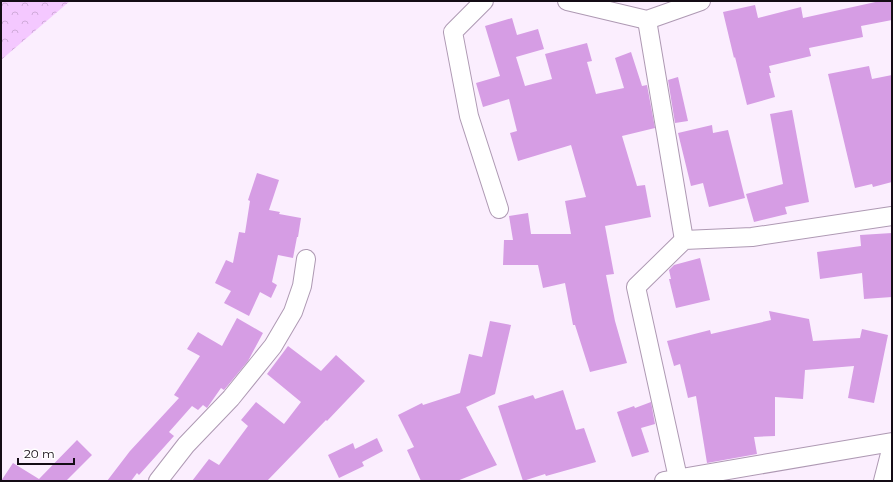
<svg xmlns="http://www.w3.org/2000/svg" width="893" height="482" viewBox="0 0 893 482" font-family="Montserrat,sans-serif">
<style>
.forest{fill:url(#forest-crowns)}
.building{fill:#d69de4}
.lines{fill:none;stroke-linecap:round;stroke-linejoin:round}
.minor-casing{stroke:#ae99b3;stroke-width:20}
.minor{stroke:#fff;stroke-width:18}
</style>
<defs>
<pattern id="forest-crowns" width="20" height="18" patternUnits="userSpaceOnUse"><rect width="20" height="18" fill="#f4c8ff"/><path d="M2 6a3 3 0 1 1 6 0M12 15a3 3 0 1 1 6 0" fill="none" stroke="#d0abda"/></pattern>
</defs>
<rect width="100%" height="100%" fill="#fbeefe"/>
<!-- forest -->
<polygon class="forest" points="1,1 70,1 1,60"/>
<!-- building -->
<g class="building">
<polygon points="880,1 892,1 892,20 861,26 863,37 809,48 811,56 769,66 771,73 769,73 775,97 747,105 735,57 734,58 723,12 755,5 758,18 801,7 803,18"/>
<polygon points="512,18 517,35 538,29 544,49 516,57 525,86 552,79 545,54 587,43 592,61 587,62 596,94 624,88 615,58 631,52 642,86 647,85 655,128 622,136 637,186 645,185 651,217 605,226 614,274 606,275 615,321 627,363 590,372 575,325 573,325 565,283 543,288 538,265 503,265 504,240 513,240 509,216 528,213 531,234 571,234 565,201 586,197 571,145 518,161 510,133 517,131 509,99 483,107 476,83 500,76 485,26"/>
<polygon points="869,66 872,79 892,75 892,182 873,187 872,184 855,188 828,74"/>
<polygon points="678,77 688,121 675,123 668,80"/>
<polygon points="792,110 809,202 785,207 787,214 754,222 746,194 783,184 770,114"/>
<polygon points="712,125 713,133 728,130 745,198 709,207 703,183 691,186 678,133"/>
<polygon points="257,173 279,180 269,210 280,212 279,214 301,218 298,237 297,237 293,258 278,255 272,282 277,285 271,298 260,292 249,316 224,303 231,291 215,283 226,260 233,263 239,232 245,233 250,201 248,200"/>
<polygon points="892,233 892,297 864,299 862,273 820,279 817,252 861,246 860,235"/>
<polygon points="700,258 710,300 676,308 669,279 671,279 669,270 674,265"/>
<polygon points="769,311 809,319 813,341 860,338 862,329 888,335 874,403 848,398 854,366 805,370 803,399 775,397 775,436 754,437 757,454 707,463 696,396 688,398 680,364 674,366 667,341 710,330 711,334 771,320"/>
<polygon points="237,318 263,333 248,361 224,390 221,388 207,408 203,405 198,410 192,406 169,432 174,436 139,475 137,473 131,481 107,481 130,451 179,398 174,395 200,356 187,349 198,332 222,346"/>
<polygon points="490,321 511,325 495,394 466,407 497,465 457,481 421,481 407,450 414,447 398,415 422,403 423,405 460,393 469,354 482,357"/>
<polygon points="288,346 321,371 336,355 365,381 327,421 326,420 267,481 192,481 209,459 219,465 248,426 241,420 256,402 284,424 301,402 267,374"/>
<polygon points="563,390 576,430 584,428 596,462 546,476 545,474 523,481 498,406 533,395 535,399"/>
<polygon points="651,402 655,424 641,428 649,452 632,457 617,412 634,406 635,408"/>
<polygon points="377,438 383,451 362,462 364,466 339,478 328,455 353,443 355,449"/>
<polygon points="77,440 92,455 66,481 1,481 13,463 39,479"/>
</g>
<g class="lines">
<defs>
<g id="minor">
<polyline points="484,1 453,32 469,116 499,209"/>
<polyline points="567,1 647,20 701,1"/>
<polyline points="647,20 684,240"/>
<polyline points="678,478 636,287 684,240 752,237 892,216"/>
<polyline points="158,481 186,445 231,398 273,346 293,312 302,286 306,259"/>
<polyline points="664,481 892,442"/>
<polyline points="883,481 892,446"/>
</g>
</defs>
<!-- minor casing -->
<use href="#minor" class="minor-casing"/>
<!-- minor -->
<use href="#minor" class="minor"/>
</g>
<!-- border -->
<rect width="893" height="482" fill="none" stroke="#140c15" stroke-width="4"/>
<!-- scale -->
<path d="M18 458v6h56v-6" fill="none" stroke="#140c15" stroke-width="2"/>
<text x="24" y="458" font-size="12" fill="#140c15" stroke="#ffffff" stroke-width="3" paint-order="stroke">20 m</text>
</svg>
